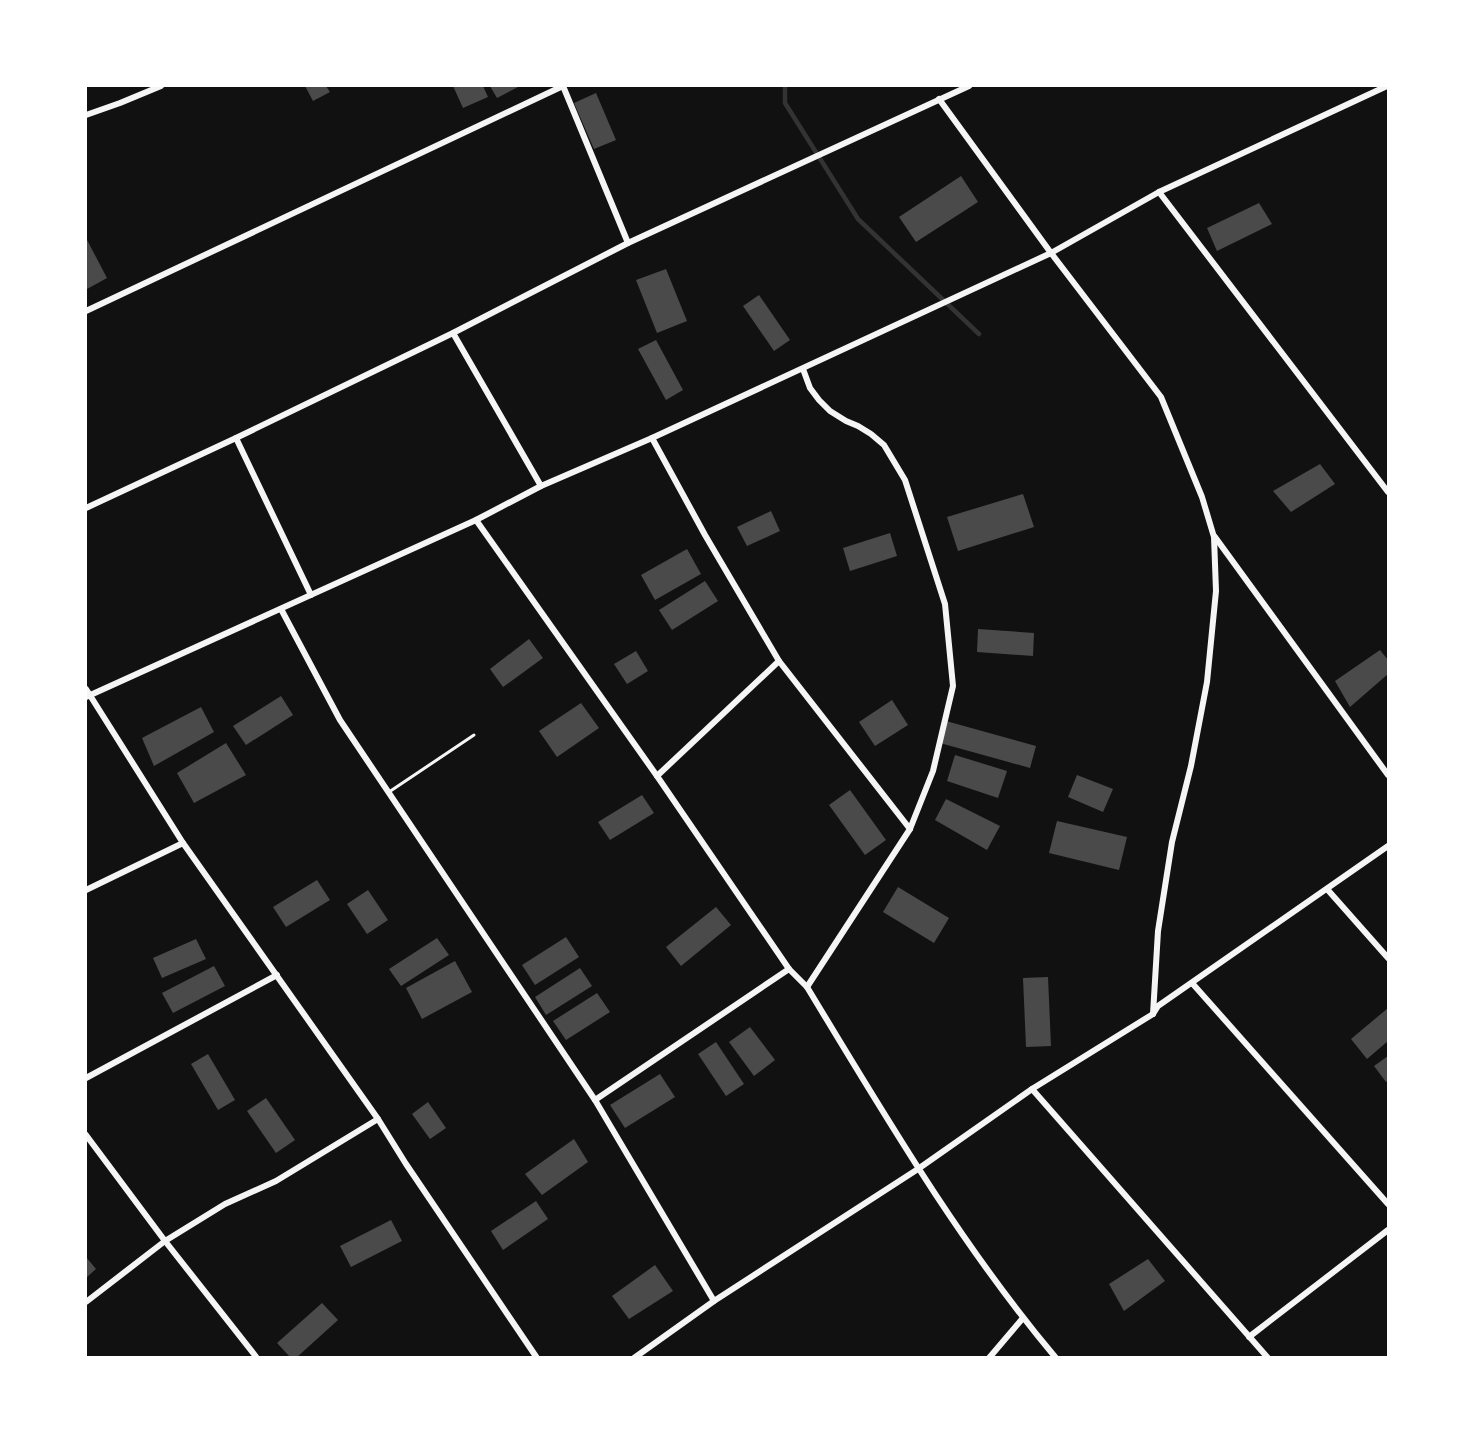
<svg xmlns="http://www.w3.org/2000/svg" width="1474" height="1443" viewBox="0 0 1474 1443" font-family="Inter,sans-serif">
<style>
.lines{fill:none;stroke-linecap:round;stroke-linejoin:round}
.stream{stroke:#333;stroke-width:4.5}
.building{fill:#4a4a4a}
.service{stroke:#f5f5f5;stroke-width:3}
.minor{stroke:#f5f5f5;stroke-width:6}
</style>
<rect width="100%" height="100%" fill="#111"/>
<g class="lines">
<!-- stream -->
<polyline class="stream" points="785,86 785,103 858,219 979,334"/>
</g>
<!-- building -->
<g class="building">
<polygon points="305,86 326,86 330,92 313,101"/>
<polygon points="453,86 483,86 488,97 463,108"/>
<polygon points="490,86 518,86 518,87 497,98"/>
<polygon points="596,93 616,140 594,149 574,103"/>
<polygon points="961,176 978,202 916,242 899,217"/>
<polygon points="1259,203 1272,224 1217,251 1207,228"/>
<polygon points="86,238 107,278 87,289 86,286"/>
<polygon points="666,269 687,321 657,333 636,280"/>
<polygon points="759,295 790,340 774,351 743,306"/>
<polygon points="656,340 683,390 666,400 638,349"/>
<polygon points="1320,464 1335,484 1291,512 1273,491"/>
<polygon points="1023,494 1034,527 958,551 947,517"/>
<polygon points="771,511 780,531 747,546 737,527"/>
<polygon points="890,533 897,556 850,571 843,548"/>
<polygon points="687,549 701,574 655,600 641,575"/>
<polygon points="705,581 718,601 672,630 659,610"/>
<polygon points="978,629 1034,633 1033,656 977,652"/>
<polygon points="529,639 543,658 503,687 490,669"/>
<polygon points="1380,650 1388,660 1388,674 1350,707 1335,681"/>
<polygon points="636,651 648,671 627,684 614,664"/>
<polygon points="281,696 293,715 246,745 233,726"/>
<polygon points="892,700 908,725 875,746 859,722"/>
<polygon points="581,703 599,728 557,757 539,731"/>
<polygon points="201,707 214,732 154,766 142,738"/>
<polygon points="946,721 1036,746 1030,768 940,743"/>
<polygon points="226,743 246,775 194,803 177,773"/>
<polygon points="955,755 1007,771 998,798 947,781"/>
<polygon points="1077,775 1113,789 1103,812 1068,797"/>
<polygon points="850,790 886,840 865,855 829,805"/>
<polygon points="642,795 654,813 610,840 598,822"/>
<polygon points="946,799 1000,826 987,850 935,820"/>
<polygon points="1057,821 1127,837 1119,870 1049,853"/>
<polygon points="317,880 330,900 286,927 273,907"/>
<polygon points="898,887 949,918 934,943 883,912"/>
<polygon points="368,890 388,920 367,934 347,904"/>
<polygon points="716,907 731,925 681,966 666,947"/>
<polygon points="566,937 579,957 535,985 522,965"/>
<polygon points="437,938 449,955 401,986 389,969"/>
<polygon points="196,939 206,959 162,978 153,958"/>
<polygon points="455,961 472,992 422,1019 406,988"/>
<polygon points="214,966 225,986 173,1013 162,993"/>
<polygon points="580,968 592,986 546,1015 535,997"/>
<polygon points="1048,977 1051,1046 1026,1047 1023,978"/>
<polygon points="597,993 610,1012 566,1040 553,1021"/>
<polygon points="1388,1008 1388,1041 1367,1059 1351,1039"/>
<polygon points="750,1027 775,1060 754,1076 729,1042"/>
<polygon points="716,1042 744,1084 726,1096 698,1054"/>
<polygon points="208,1054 235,1100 218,1110 191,1064"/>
<polygon points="1388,1056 1388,1080 1386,1082 1374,1066"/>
<polygon points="660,1074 675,1097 625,1128 610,1105"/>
<polygon points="266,1098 295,1140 276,1153 247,1111"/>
<polygon points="428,1102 446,1128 430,1139 412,1114"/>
<polygon points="574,1139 588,1162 542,1195 525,1174"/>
<polygon points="536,1201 548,1219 503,1250 491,1231"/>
<polygon points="391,1220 402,1241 351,1267 340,1246"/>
<polygon points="86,1257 96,1269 86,1278"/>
<polygon points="1148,1259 1165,1281 1124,1311 1109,1284"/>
<polygon points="655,1265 673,1291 629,1319 612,1296"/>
<polygon points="322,1303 338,1320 296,1358 291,1358 277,1343"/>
</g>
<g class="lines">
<!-- service -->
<polyline class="service" points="389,792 474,735"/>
<!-- minor -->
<g class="minor">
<polyline points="563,86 628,243"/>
<polyline points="939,99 1051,253 1161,397 1202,497 1214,537 1216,591 1207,682 1191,766 1172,842 1158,931 1153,1014"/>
<polyline points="86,115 120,103 161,86"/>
<polyline points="1159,192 1388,492"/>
<polyline points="86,311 563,86"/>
<polyline points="453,333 541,486"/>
<polyline points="803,369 810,388 819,400 830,411 846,421 858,426 871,434 884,445 905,480 945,604 953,686 933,771 910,829 807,987"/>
<polyline points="236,438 311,595"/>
<polyline points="652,438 705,535 779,661 910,829"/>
<polyline points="86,508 236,438 453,333 628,243 969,86"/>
<path d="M476,520L657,776L789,969L807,987C884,1114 960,1244 1056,1358"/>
<polyline points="1215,537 1388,775"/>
<polyline points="281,609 340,720 595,1100 714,1301"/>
<polyline points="86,689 183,843 378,1119 406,1164 537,1358"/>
<polyline points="86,697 476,520 541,486 652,438 1051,253 1159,192 1387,86"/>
<polyline points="657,776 779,661"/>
<polyline points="1327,889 1388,958"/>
<polyline points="86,890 183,843"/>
<polyline points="1192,983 1388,1204"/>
<polyline points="86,1078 277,975"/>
<polyline points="1032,1089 1268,1358"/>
<polyline points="595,1100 789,969"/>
<polyline points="86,1135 165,1241 257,1358"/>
<polyline points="86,1302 165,1241 225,1204 276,1181 378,1119"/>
<polyline points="1249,1337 1388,1230"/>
<polyline points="634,1358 714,1301 918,1169 1032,1089 1153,1014 1158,1006 1388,846"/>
<polyline points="989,1358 1023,1318"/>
</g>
</g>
<!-- border -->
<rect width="1474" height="1443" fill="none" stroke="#ffffff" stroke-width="174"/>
</svg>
